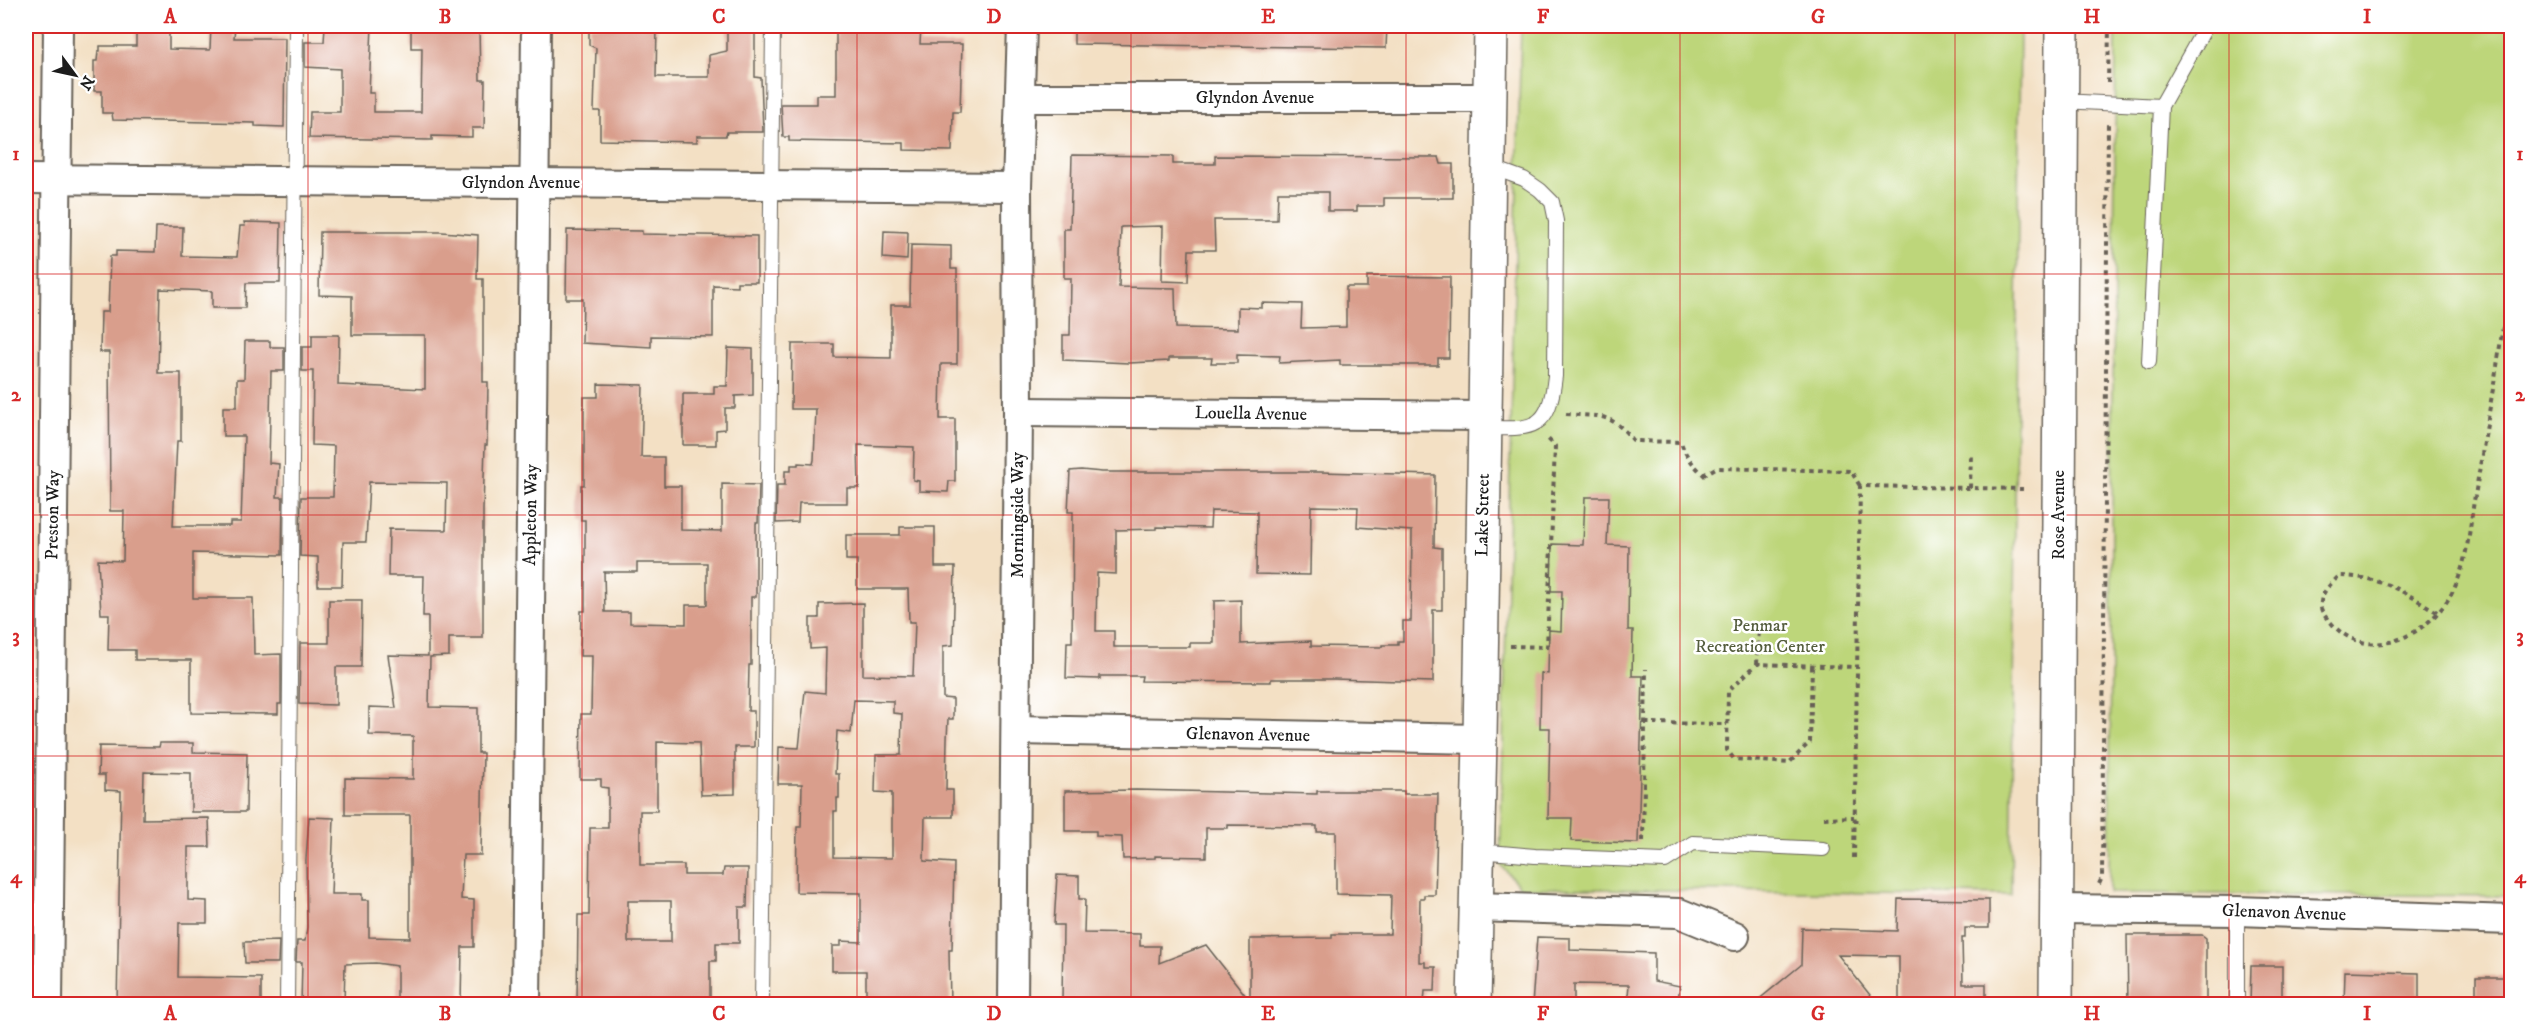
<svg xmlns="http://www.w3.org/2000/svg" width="2537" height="1030" viewBox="0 0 2537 1030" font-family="'IM FELL DW Pica',serif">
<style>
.green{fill:#bdd67a;stroke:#6c794b;stroke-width:1.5}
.building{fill:#d99e8c;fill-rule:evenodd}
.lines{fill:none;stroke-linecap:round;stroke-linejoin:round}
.service-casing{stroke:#676157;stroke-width:16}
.minor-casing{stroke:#676157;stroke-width:32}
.tertiary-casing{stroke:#676157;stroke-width:36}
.path{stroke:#676157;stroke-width:4;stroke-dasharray:4.5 4.5;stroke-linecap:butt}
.service{stroke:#fff;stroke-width:14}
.minor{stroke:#fff;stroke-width:28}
.tertiary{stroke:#fff;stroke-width:33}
.grid{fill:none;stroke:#d62828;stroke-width:1.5;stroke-opacity:0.55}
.labels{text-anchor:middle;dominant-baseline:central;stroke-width:5;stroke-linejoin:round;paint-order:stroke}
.street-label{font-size:18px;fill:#1c1c1c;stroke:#fff}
.park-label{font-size:18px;fill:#545d3d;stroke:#fff}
.neatline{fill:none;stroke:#d62828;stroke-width:2}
.grid-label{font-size:20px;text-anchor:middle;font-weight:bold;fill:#d62828}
</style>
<rect width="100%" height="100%" fill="#fff"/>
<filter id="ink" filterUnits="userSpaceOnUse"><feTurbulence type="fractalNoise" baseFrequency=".0167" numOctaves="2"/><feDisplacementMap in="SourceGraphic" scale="12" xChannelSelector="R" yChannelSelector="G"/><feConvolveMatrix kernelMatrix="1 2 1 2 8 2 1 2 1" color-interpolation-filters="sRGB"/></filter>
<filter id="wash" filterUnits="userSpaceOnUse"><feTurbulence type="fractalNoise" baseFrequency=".008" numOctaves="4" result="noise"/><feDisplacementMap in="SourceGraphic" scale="24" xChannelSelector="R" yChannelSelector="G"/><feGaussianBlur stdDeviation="1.35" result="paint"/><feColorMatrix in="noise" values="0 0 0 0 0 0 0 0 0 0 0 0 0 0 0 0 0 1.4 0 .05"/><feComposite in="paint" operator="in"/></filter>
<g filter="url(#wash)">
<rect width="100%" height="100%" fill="#f3e0c4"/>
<!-- green -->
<g class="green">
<polygon points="1521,26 2020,26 2011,895 1521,888 1500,864"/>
<polygon points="2116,26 2511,26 2511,896 2109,893"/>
</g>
<g id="blocks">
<!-- building -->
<g class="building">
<polygon points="136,26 169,26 169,49 210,50 211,26 235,26 234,38 285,38 284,127 255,126 255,123 113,120 112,113 102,113 102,91 94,91 94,61 97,61 98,51 100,51 100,46 136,46"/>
<polygon points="325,26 372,26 369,93 374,93 374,112 421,112 422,48 411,48 411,26 479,26 480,80 485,80 484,128 472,128 472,137 432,136 432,140 309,138 310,112 340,112 340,69 305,67 305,42 324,42"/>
<polygon points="589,26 657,26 656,77 709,77 709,55 727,51 727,26 755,26 755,77 761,78 763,132 727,132 726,136 697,136 697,142 600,140 600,111 594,111 596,48 589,45"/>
<polygon points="836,26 921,26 920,44 962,44 960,112 953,112 952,151 904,150 904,143 789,141 789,137 783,137 781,104 817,104 817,95 836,95"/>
<polygon points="1074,26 1387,26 1386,48 1074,44"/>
<polygon points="1072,155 1173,156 1173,164 1215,164 1215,156 1439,157 1441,164 1453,164 1453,198 1384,198 1384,206 1357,206 1357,211 1328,211 1328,192 1278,192 1277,220 1214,220 1215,250 1189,250 1188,282 1162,281 1163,226 1121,227 1119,287 1175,288 1176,328 1238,329 1238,307 1262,308 1262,303 1302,304 1301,328 1346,327 1346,287 1367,287 1367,276 1450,277 1449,358 1438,358 1438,365 1340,365 1340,360 1279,363 1280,356 1237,355 1237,363 1211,363 1212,358 1169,358 1169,361 1129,363 1063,360 1063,335 1070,335 1071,278 1064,278 1064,229 1070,229"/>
<polygon points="244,222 281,223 280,283 246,283 245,308 212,308 212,291 160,289 158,373 181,373 181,441 177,441 173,526 230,526 230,522 241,522 244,436 223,436 223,407 237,407 237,379 244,379 245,341 270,341 270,347 284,347 284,371 271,371 269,463 279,464 277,497 283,497 282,555 193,553 193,598 253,598 254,655 281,654 281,704 278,704 278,714 191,713 191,660 135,660 135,650 108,650 109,614 101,614 98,560 123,561 124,511 110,511 109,352 100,352 101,312 108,312 110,256 116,256 116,251 155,252 156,227 183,227 182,256 237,257 240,226 245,226"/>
<polygon points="567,230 642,231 642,234 757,236 757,282 737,282 737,286 713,285 713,337 651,336 651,347 582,343 583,299 566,299"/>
<polygon points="884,231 908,232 907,260 883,258"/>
<polygon points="320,232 442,232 478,235 477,279 483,279 483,382 488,382 487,445 485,445 483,510 483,638 449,638 449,656 430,657 429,707 478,708 478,753 483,753 481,855 463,855 461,899 474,900 474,947 462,947 461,1005 417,1005 417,999 397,999 397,966 376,963 345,964 344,1005 301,1005 302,962 296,962 297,941 305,941 307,927 306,860 309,817 334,818 331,894 362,894 362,900 369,900 369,937 410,938 410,815 345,815 345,778 413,779 413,736 369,735 369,707 396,708 388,655 428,656 428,616 423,616 424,576 388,576 389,529 446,530 447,483 369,482 366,542 343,542 342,586 318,586 318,557 300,556 301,497 333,497 334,446 312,445 313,371 302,371 302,347 312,347 312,335 339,335 338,385 425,389 425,335 352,335 352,296 319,295"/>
<polygon points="911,245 951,246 951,269 957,269 957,364 941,364 940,419 955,419 955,481 949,481 948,492 919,491 919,481 913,480 914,447 858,445 859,488 847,488 847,503 799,503 798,522 776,523 777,485 785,485 785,471 791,471 791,465 798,465 798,463 813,464 814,460 816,409 791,409 792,344 834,344 834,357 891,358 891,305 910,305"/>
<polygon points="728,348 753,349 753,395 735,396 735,408 725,408 725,429 716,430 716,445 683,445 683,394 714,394 714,386 727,386"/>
<path d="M598,384L643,385L641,457H664V486H681V530L722,531V484L759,485L758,523H756V597H751V665H749L748,711H754V747H735V794L701,795L699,743L657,742V811H640V865H684V875H723L724,868H748L747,907H739V943H716V961H710V1005H577L578,915H589L590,828H608V788L601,787V779H580L581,714H591L592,656H580L581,611H585V520H581V485H584V397H598ZM637,563H707V605H686V624L630,623V612H605L604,572H637ZM628,901H671V942H628Z"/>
<path d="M1081,470L1102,472H1320L1435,475L1434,547L1442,548V610H1433V682L1333,679H1271V682L1141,681L1142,676H1100V679L1066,678L1067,642H1072L1073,512H1068L1070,471ZM1311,506L1358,507L1357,527L1412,531L1411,621H1403V641H1398V645H1382V647L1311,646V641L1241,644V600L1214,601V643H1190V647H1114V631H1096L1097,573L1116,574V530L1156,529V527L1210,528L1211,511L1257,512L1256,574L1310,575Z"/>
<polygon points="1585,497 1609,497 1607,545 1629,546 1628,630 1633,630 1632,676 1643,676 1638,843 1571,841 1572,818 1548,818 1550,728 1540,728 1541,673 1548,674 1549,630 1561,631 1562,591 1551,591 1552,544 1583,545"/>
<path d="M900,527H935V567H955L953,645L943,646V698L953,699V719H948L947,739L946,790H953V817H925L924,861L954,863L952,950H949L950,1005H866V971H832V946H841V941L861,942V893L796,892L797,827H801L802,784H778L779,747L799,748L805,691L825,693L826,648L810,649V618H819V604L863,603V675L913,676L915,622H909L908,589H857V560H846V535H900ZM854,700L893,701V713L902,714L901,755H876L875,792L892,793V858L834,857V811H837V798H839V774H835L837,731L851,733Z"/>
<polygon points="329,600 362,600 361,667 336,667 336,705 299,704 300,643 329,643"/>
<polygon points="160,743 193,743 193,752 247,753 246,812 191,812 191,773 144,772 143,819 209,818 210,847 188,847 188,900 207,901 207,923 179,923 178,977 261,978 261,1005 117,1005 121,791 105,790 105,775 98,775 99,746 159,747"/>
<polygon points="1136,790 1317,794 1317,791 1404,791 1404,794 1438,794 1435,895 1424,895 1424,898 1420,898 1419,962 1425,962 1425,967 1436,967 1435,991 1425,991 1424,1003 1414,1005 1062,1001 1063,925 1054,925 1057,875 1079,876 1079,899 1085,899 1084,933 1140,934 1140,946 1160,946 1159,963 1206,945 1250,1001 1250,939 1332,938 1332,934 1390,934 1391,895 1336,894 1336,832 1317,832 1317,826 1228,825 1228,828 1206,828 1206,857 1155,856 1155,858 1123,859 1122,837 1096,836 1096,831 1065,831 1065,791"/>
<polygon points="1898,899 1989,900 1989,928 1965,928 1965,938 1962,938 1963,984 1986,984 1986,1005 1899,1005 1899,956 1838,955 1878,1005 1752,1005 1801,965 1802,928 1897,931"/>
<polygon points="2127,935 2202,935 2206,938 2206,1003 2128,1005"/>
<polygon points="1537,937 1570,938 1570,950 1654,953 1654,981 1680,986 1677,1005 1627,1005 1629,985 1574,984 1574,1005 1532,1005"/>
<polygon points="279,941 278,963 245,963 244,942"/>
<polygon points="2251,966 2282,966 2282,1005 2250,1005"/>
<polygon points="2345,971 2419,973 2419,1005 2344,1005"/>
<rect x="2476" y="977" width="31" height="28"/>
</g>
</g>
</g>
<g filter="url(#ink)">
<use href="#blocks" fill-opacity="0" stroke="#676157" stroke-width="1.5"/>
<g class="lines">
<defs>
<g id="service">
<polyline points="2062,101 2161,106 2206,26"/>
<polyline points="2149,362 2161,106"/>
<path d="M1484,428C1533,429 1549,431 1555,376L1556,221L1552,202L1540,190L1524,179L1488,166"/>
<polyline points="1478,851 1535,856 1665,861 1693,843 1823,849"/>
<polyline points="287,1004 296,26"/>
<polyline points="762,1004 773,26"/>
<polyline points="2237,1004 2237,911"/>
</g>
<g id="minor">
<polyline points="1021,98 1489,98"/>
<polyline points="26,179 1017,187"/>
<polyline points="1018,412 1484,416"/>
<polyline points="1016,730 1480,739"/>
<polyline points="1476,907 1679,913 1735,936"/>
<polyline points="2057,909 2237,911 2512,920"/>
<polyline points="48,1004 58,26"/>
<polyline points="526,1004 536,26"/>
<polyline points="1013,1004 1018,412 1017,187 1022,26"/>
</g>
<g id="tertiary">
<polyline points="1474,1004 1480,739 1491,26"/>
<polyline points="2056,1004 2062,26"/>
</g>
</defs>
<!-- service casing -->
<use href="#service" class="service-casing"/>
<!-- minor casing -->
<use href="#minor" class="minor-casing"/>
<!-- tertiary casing -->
<use href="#tertiary" class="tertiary-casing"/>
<!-- path -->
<g class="path">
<polyline points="2108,83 2109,26"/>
<path d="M1566,414C1603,417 1609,412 1634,441L1681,442C1685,456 1695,467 1706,477"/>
<polyline points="1703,475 1716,468 1851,471 1860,486"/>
<polyline points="1970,488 1971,453"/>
<path d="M2437,612C2401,590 2382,577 2339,576C2332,583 2322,591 2321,602C2319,612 2327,618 2333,625C2369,663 2425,637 2449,598C2466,571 2469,533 2474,501C2482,456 2489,411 2497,366C2501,340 2504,314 2512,289"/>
<polyline points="1510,646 1547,647 1555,446 1548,439"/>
<polyline points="1757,664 1759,629"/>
<polyline points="1812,666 1810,742 1789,763 1734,759 1727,750 1728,691 1757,664 1857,667"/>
<polyline points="1645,723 1727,724"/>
<polyline points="1824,818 1854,817"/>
<polyline points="1854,821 1863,821"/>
<polyline points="1643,841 1646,669"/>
<polyline points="1854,858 1860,486 2023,489"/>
<polyline points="2099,884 2102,878 2108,121"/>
</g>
<!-- service -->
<use href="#service" class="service"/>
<!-- minor -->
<use href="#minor" class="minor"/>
<!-- tertiary -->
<use href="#tertiary" class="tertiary"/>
</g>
</g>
<!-- grid -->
<path class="grid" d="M308,26V1004M582,26V1004M857,26V1004M1131,26V1004M1406,26V1004M1680,26V1004M1955,26V1004M2229,26V1004M26,274H2512M26,515H2512M26,756H2512"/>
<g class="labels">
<!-- street labels -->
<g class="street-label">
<text x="1255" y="98">Glyndon Avenue</text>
<text x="521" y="183">Glyndon Avenue</text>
<text transform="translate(1251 414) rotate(1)">Louella Avenue</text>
<text transform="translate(53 515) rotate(-89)">Preston Way</text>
<text transform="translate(531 515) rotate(-89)">Appleton Way</text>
<text transform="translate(1018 515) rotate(-90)">Morningside Way</text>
<text transform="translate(1483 515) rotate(-89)">Lake Street</text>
<text transform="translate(2059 515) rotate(-90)">Rose Avenue</text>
<text transform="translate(1248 735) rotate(1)">Glenavon Avenue</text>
<text transform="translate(2284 913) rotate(2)">Glenavon Avenue</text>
</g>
<!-- park labels -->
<g class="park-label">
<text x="1760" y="626">Penmar<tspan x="1760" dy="21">Recreation Center</tspan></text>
</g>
</g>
<!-- margin -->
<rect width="2537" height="1030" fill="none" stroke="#fff" stroke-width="66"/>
<!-- north arrow -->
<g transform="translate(75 75) rotate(123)" stroke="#ffffff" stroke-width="4.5" paint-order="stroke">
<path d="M0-4.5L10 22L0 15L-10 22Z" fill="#1c1c1c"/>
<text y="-9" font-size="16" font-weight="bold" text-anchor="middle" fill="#1c1c1c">N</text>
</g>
<rect x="33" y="33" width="2471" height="964" class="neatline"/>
<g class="grid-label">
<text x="170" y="23">A</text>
<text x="445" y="23">B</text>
<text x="719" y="23">C</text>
<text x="994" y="23">D</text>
<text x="1268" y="23">E</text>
<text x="1543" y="23">F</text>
<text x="1818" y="23">G</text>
<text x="2092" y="23">H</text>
<text x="2367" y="23">I</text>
<text x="16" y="160">1</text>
<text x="2520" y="160">1</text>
<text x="16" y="401">2</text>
<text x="2520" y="401">2</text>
<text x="16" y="642">3</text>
<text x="2520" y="642">3</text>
<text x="16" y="883">4</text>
<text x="2520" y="883">4</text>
<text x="170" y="1020">A</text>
<text x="445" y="1020">B</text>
<text x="719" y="1020">C</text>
<text x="994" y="1020">D</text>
<text x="1268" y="1020">E</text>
<text x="1543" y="1020">F</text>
<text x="1818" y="1020">G</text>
<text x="2092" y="1020">H</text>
<text x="2367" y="1020">I</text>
</g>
</svg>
